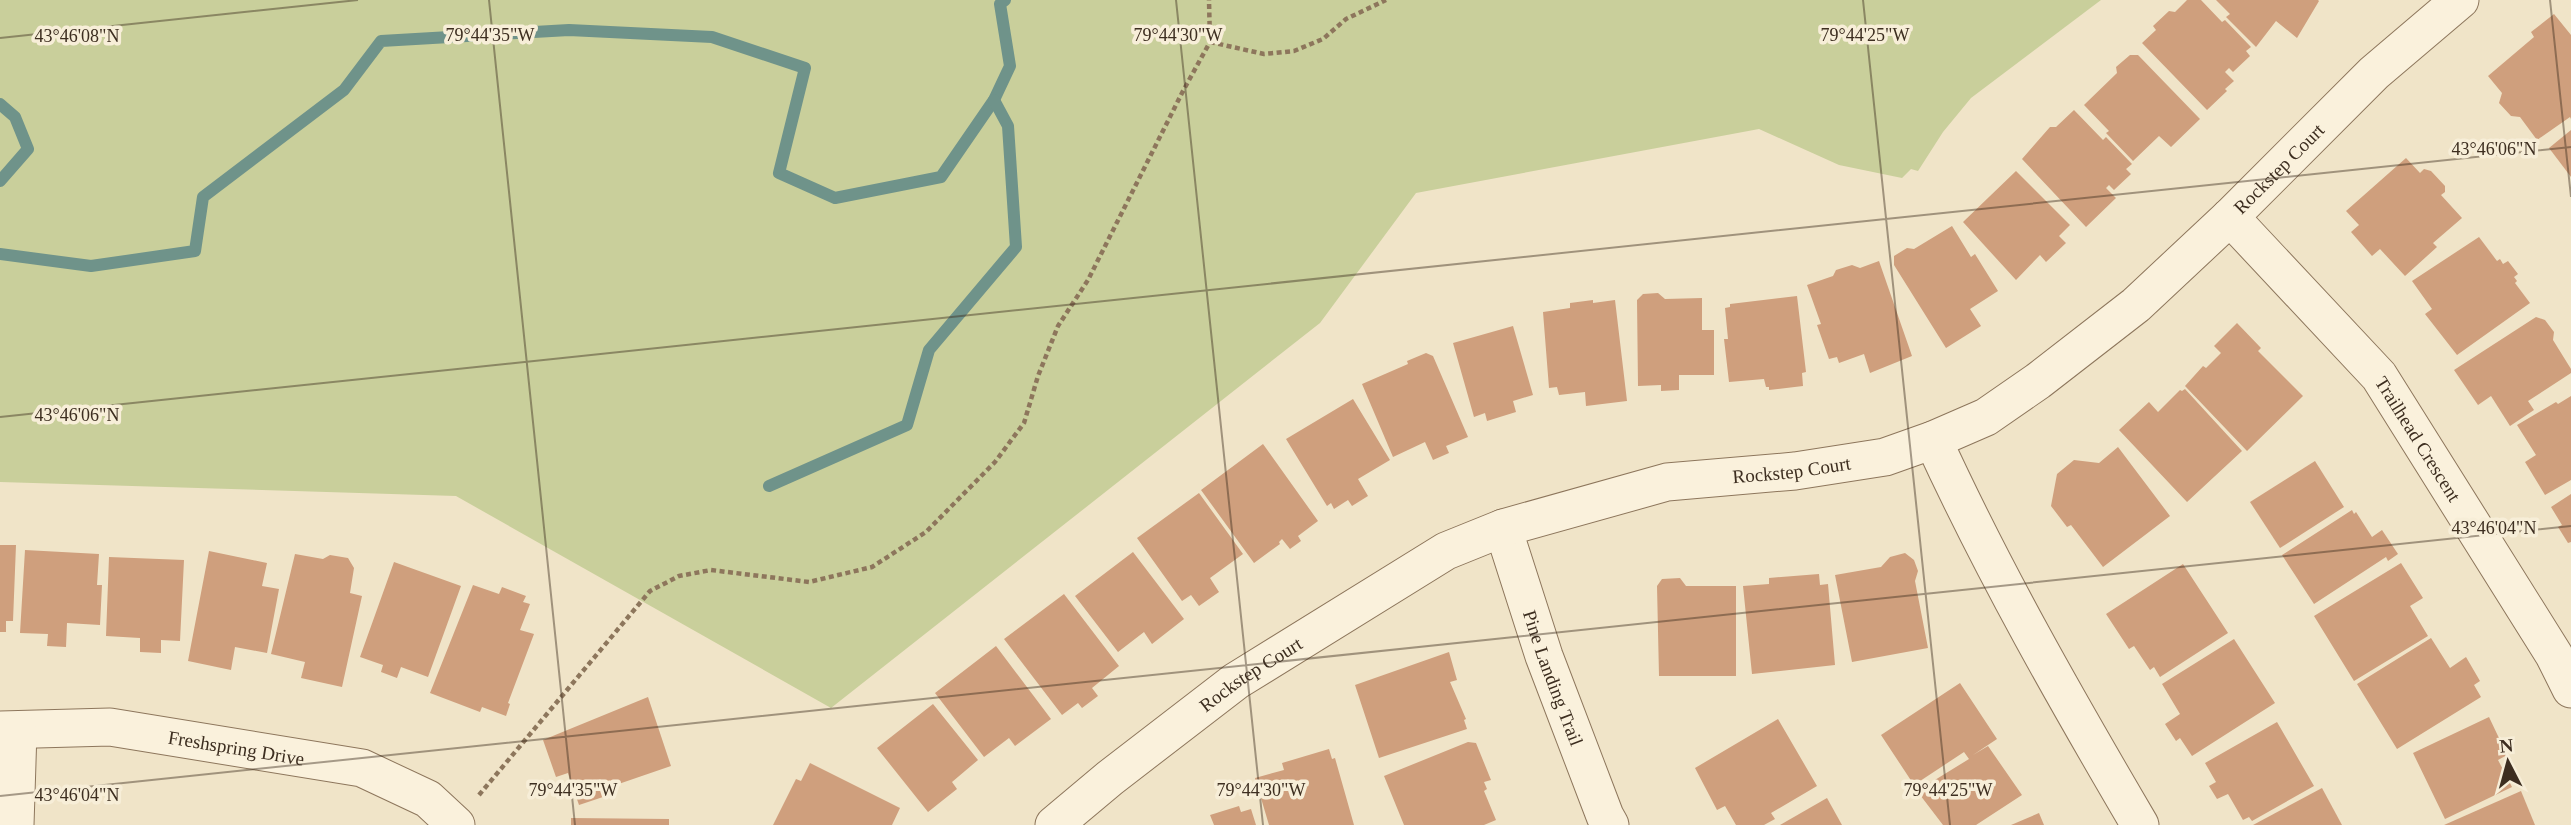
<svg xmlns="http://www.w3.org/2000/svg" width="2571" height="825" viewBox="0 0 2571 825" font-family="Georgia,serif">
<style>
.green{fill:#c9cf9b}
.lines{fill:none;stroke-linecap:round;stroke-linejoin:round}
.stream{stroke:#6f938a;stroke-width:12}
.building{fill:#cf9f7d}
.minor-casing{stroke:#8d765c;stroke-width:39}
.path{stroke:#8d765c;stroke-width:4.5;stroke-dasharray:5 3.5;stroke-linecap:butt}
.minor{stroke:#faf1dc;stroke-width:37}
.ticks{fill:none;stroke:#3d2e20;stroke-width:2;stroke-opacity:0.45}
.labels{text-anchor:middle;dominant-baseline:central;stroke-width:7;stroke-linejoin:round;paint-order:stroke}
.street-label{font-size:19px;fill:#3d2e20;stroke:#f7eed8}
.ticks-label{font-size:18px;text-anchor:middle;fill:#3d2e20;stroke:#f7eed8;stroke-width:7;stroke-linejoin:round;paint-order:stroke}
</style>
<rect width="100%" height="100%" fill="#f0e4c8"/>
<!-- green -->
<polygon class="green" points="0,0 2101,0 1971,98 1943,132 1918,171 1911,169 1902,178 1839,165 1759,129 1416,193 1320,323 831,708 456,496 0,482"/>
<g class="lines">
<!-- stream -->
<g class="stream">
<polyline points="0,104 15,117 28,149 0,181"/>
<polyline points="0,254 91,266 195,251 203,197 344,90 381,41 569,30 712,37 805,68 779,173 835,198 941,177 994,100 1010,66 1000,4 1005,0"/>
<polyline points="769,486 907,425 929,350 1016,247 1008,126 994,100"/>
</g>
</g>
<!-- building -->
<g class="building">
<polygon points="2187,0 2201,0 2222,22 2225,20 2251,47 2246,51 2250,56 2233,72 2229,68 2225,72 2234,81 2225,89 2227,91 2207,110 2142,43 2156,30 2153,26 2169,11 2175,12"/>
<polygon points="2216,0 2318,0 2319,1 2297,38 2276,21 2256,47 2226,17 2230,14"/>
<polygon points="2554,14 2571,35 2571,119 2570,117 2537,140 2520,117 2511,116 2499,103 2502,93 2488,76 2534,37 2531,32"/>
<polygon points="2130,55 2138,55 2200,119 2171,147 2159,136 2133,161 2106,133 2109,131 2084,105 2117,73 2116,67"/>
<polygon points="2074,110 2103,140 2106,137 2132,164 2126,169 2131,174 2114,190 2109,185 2106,188 2116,198 2086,227 2022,159 2050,127 2056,127"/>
<polygon points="2571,130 2571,177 2549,148"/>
<polygon points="2406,158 2420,173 2424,169 2431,171 2445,186 2445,192 2441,195 2462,218 2433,243 2437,247 2405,276 2380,249 2372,256 2351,232 2359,225 2346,211"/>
<polygon points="2016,171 2070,225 2059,236 2066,243 2046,262 2040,255 2016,280 1963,222"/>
<polygon points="1952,226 1971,257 1975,254 1998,291 1970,309 1981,326 1946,348 1894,265 1894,256 1907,248 1914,249"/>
<polygon points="2479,237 2497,261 2500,259 2503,264 2508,261 2518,274 2514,277 2517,281 2515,283 2530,303 2457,355 2425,314 2432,309 2412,281"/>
<polygon points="1879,261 1912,356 1870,373 1864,354 1839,363 1837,357 1829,359 1817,325 1821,324 1807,285 1833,276 1836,270 1852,265 1860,268"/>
<polygon points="1658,293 1665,299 1702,298 1702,330 1714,330 1714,375 1679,375 1679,390 1661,391 1661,385 1638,386 1637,300 1643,294"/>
<polygon points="1797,296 1806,372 1802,373 1803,386 1769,390 1769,387 1766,387 1764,379 1729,382 1724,339 1728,339 1725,308 1730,307 1730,304"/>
<polygon points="1593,300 1593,303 1615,300 1627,401 1586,406 1585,392 1559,395 1557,387 1549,388 1543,312 1570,308 1570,303"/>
<polygon points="2536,317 2545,320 2554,332 2553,340 2571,369 2571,373 2528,401 2534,410 2510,426 2491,396 2478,405 2454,370"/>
<polygon points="2237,323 2261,348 2258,351 2303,396 2247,451 2185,386 2203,366 2206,368 2221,353 2214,346"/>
<polygon points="1513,326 1533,395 1513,401 1516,412 1487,421 1485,413 1474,417 1453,343"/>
<polygon points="1426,353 1433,356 1468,437 1446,446 1449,453 1433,460 1425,442 1393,457 1362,384 1408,364 1407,361"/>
<polygon points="2185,389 2242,451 2187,502 2119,430 2149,402 2158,412 2180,390 2182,391"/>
<polygon points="2571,396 2571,480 2545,495 2525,462 2536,455 2517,425 2556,402 2558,404"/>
<polygon points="1353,399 1390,460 1358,479 1368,496 1352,506 1348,500 1334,509 1331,503 1327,506 1286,439"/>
<polygon points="1263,444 1318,521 1298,536 1301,541 1290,549 1282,539 1279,542 1280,544 1254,563 1201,490"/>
<polygon points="2118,447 2170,516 2103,567 2071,525 2067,527 2051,506 2057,474 2074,460 2099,463"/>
<polygon points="2315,461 2344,507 2280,548 2250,502"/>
<polygon points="1199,493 1243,554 1210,578 1219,592 1199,606 1191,595 1182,601 1137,538"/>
<polygon points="2571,494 2571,542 2568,543 2558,527 2562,525 2551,507"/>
<polygon points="2352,510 2354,514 2356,512 2372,537 2382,530 2398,554 2388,561 2386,557 2314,604 2282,555"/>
<polygon points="0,545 16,545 13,621 6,621 6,632 0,632"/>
<polygon points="25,550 99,554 97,585 102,585 100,625 67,623 66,647 47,646 48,634 20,633"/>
<polygon points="209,551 267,563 262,586 279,589 267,653 235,647 231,670 188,661"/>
<polygon points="1133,552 1184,619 1152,644 1144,632 1118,652 1075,596"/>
<polygon points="1905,553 1914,560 1918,571 1915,581 1928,648 1852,662 1835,575 1881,567 1890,557"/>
<polygon points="295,554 323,559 330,555 348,558 354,568 350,593 362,596 342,687 301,678 305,662 271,654"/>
<polygon points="109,557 184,560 180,641 161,640 161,653 140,652 140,638 106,636"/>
<polygon points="394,562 461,586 428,677 401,667 397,678 381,672 383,665 360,657"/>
<polygon points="2401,563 2423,598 2410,606 2428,636 2354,681 2314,616"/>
<polygon points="2183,564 2228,633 2160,677 2154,667 2150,670 2134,646 2129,649 2106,614"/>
<polygon points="1819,574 1820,585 1828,584 1835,665 1752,674 1743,586 1769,584 1769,578"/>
<polygon points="1680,578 1686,586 1736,586 1736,676 1659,676 1657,586 1662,579"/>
<polygon points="473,585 499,594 502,587 526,596 523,602 530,604 520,630 534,634 508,703 510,704 506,716 482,707 480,712 430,693"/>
<polygon points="1064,594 1119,666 1092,688 1098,696 1082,708 1078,703 1062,715 1004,639"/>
<polygon points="2431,638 2450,668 2466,657 2480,681 2474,685 2481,697 2397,749 2357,684"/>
<polygon points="2234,639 2275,703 2192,756 2180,738 2176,741 2165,724 2180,714 2162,684"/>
<polygon points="996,646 1051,719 1015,746 1009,738 984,757 935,693"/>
<polygon points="1449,652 1457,680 1450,682 1466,719 1464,720 1467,729 1379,758 1355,685"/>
<polygon points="1960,683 1997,739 1973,755 1988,746 2022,795 1976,825 1943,825 1917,791 1969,759 1964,752 1914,785 1881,735"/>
<polygon points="648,697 671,766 604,789 606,796 579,805 568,773 556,777 543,740"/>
<polygon points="933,704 978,760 952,782 957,789 928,812 877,748"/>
<polygon points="2489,717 2507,755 2498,760 2512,787 2445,819 2413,753"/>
<polygon points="1778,719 1817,786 1771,813 1775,819 1764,825 1736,825 1725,806 1717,810 1695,768"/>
<polygon points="2277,722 2314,786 2252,821 2249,817 2243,820 2228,794 2217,799 2209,786 2216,782 2205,763"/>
<polygon points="1468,742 1476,743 1491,780 1484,782 1487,789 1484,791 1496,820 1484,825 1404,825 1384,776"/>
<polygon points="1329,749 1332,759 1335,758 1354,825 1269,825 1255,778 1284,770 1282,763"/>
<polygon points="810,763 900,808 892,825 773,825 796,779 801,781"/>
<polygon points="2322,788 2342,825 2253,825"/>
<polygon points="2521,791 2535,825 2444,825"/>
<polygon points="1827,798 1842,825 1780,825"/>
<polygon points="1239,806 1241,812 1251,809 1256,825 1214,825 1210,815"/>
<polygon points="2039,813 2044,825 2011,825"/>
<polygon points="571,818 669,819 669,825 571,825"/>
</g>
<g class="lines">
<defs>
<g id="minor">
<path id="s1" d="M2230,217L2379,376L2554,655L2571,689"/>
<path d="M1933,440C1994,573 2066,699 2140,825"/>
<path id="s2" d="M1503,528L1544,656L1605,816L1610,825"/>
<path id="s3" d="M0,730L110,727L362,768L428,799L456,825"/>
<polyline points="15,825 18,731"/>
<path id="s4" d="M1054,825L1110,778L1236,681L1446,551L1503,528L1667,482L1795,471L1885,457L1933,440L1986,417L2038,381L2136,305L2230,217L2374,73L2460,0"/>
</g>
</defs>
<!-- minor casing -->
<use href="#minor" class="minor-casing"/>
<!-- path -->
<g class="path">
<polyline points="1210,42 1264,54 1294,51 1323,39 1346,19 1386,0"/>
<polyline points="479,795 650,591 679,576 711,570 809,582 872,567 926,532 995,462 1024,423 1038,376 1058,326 1088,280 1183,91 1210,42 1209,0"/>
</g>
<!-- minor -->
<use href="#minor" class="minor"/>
</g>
<!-- ticks -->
<path class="ticks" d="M489,0L575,825M1176,0L1263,825M1863,0L1950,825M2550,0L2571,197M0,38L358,0M0,417L2571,147M0,796L2571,526"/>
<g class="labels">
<!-- street labels -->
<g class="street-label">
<text stroke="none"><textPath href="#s4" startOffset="1424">Rockstep Court</textPath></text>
<text stroke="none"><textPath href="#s1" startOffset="292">Trailhead Crescent</textPath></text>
<text stroke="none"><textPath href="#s4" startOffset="836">Rockstep Court</textPath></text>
<text stroke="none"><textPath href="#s4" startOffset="248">Rockstep Court</textPath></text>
<text stroke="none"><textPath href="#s2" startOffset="158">Pine Landing Trail</textPath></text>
<text stroke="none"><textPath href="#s3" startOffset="238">Freshspring Drive</textPath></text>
</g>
</g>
<g class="ticks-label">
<text x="490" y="41">79°44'35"W</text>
<text x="1178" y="41">79°44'30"W</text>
<text x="1865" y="41">79°44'25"W</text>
<text x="77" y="42">43°46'08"N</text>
<text x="2494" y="155">43°46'06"N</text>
<text x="77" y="421">43°46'06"N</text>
<text x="2494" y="534">43°46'04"N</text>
<text x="573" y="796">79°44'35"W</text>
<text x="1261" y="796">79°44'30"W</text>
<text x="1948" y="796">79°44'25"W</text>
<text x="77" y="801">43°46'04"N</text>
</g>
<!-- north arrow -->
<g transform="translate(2508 762) rotate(354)" stroke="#f7eed8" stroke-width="5" paint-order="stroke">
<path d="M0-5L12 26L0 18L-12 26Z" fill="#3d2e20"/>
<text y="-10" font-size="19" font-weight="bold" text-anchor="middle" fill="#3d2e20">N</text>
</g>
</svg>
